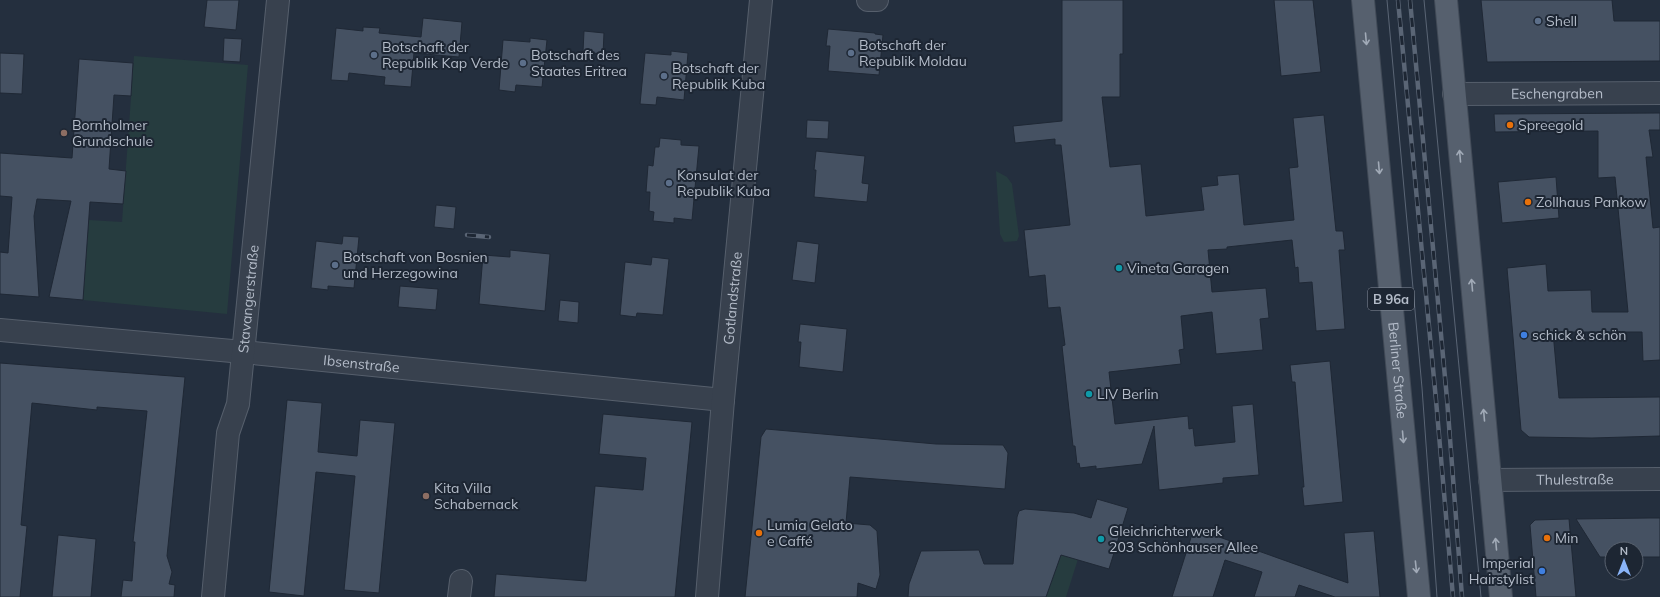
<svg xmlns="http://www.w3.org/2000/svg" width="1660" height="597" viewBox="0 0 1660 597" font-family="Mulish,sans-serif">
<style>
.green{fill:#263c3f}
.building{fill:#455162;stroke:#1f2835}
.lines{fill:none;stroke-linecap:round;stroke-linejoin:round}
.minor-casing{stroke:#565f6c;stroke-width:24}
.major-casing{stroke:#414a57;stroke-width:24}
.minor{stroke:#38414e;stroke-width:22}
.major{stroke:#56606e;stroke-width:22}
.tram{stroke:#5a6575;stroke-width:1}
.rail-casing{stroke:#5a6575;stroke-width:4.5}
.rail{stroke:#1d2633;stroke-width:3;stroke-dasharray:9;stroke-linecap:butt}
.oneway{stroke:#a1aab7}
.service-dot{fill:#5c6f8a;stroke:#1d2633;stroke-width:1.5}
.food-dot{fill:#e8710a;stroke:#1d2633;stroke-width:1.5}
.education-dot{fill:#8d6e63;stroke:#1d2633;stroke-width:1.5}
.culture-dot{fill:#0f9aa8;stroke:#1d2633;stroke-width:1.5}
.shop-dot{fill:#3f7fe0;stroke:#1d2633;stroke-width:1.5}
.labels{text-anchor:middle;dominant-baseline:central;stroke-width:4;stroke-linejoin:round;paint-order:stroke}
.shield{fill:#1d2633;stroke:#878f9c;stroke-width:1}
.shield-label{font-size:13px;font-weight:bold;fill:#b4bcc9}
.poi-label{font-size:14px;fill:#b4bcc9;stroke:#1d2633;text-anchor:start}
.street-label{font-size:14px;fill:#b4bcc9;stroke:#1d2633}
</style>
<rect width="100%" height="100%" fill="#242f3e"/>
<!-- green -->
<g class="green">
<polygon points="134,56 248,65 227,314 83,300 89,220 122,222"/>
<polygon points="996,171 1007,177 1012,184 1019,236 1017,241 1004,242 1000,234"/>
<polygon points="1061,555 1078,559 1066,597 1046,597"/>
</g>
<!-- building -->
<g class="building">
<polygon points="207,0 239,0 236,30 204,27"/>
<polygon points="1062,0 1123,0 1123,54 1120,54 1120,97 1102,97 1110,167 1141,164 1146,216 1204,210 1201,187 1218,185 1217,176 1239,174 1244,225 1294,220 1289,168 1298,167 1293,118 1324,115 1336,231 1343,231 1345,250 1339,250 1345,329 1316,331 1312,282 1299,283 1298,267 1295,268 1292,240 1227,247 1227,249 1208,250 1212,292 1266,288 1269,318 1260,319 1263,350 1216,354 1212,312 1181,316 1184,349 1179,350 1181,364 1109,372 1115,424 1188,416 1189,429 1193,428 1195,446 1235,442 1232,406 1253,404 1259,475 1223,478 1223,483 1159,490 1154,426 1142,464 1096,469 1096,466 1080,468 1079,463 1077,464 1075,446 1073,446 1062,346 1065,345 1060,307 1048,308 1045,275 1029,277 1024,230 1070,225 1061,145 1055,145 1055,139 1015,143 1013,126 1062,121"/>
<polygon points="1274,0 1313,0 1321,72 1281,76"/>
<polygon points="1481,0 1612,0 1614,21 1660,21 1660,61 1487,62"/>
<polygon points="423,18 462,22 459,57 414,53 411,87 384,85 385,77 349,73 348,81 331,80 336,28 363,31 363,27 380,28 379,33 421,37"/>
<polygon points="828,29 875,33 875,34 883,35 879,75 828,71 830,46 826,46"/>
<polygon points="584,31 604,33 603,54 583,52"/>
<polygon points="224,38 242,39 240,62 223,61"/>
<polygon points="530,38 547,40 542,87 516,85 515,92 499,90 503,40 530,42"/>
<polygon points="671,51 688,53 684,100 657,97 656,105 640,104 645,53 671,55"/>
<polygon points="0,53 24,54 22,94 0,93"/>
<polygon points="79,59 133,63 131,96 114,95 109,169 126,171 123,204 90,202 83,300 49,297 71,201 37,199 34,216 39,297 0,294 0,252 8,253 12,197 0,196 0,153 72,158"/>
<polygon points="1660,113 1660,130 1649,130 1653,157 1646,157 1653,228 1660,227 1660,360 1643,361 1642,332 1553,332 1559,398 1660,397 1660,436 1592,438 1529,437 1521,430 1507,268 1546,264 1548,291 1591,290 1592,312 1628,312 1615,177 1598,178 1598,131 1495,132 1494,114"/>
<polygon points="807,120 829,121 828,139 806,138"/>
<polygon points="660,138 681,140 681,145 699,146 692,220 674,218 674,223 653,221 654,212 649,211 650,192 646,192 648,165 653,166 655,147 659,147"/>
<polygon points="816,151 865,156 862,183 869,184 867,202 814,197 816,170 814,170"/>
<polygon points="1556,177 1559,218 1502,223 1498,182"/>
<polygon points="436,205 456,207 454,229 434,227"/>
<polygon points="343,236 359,237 354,288 328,286 328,290 311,288 316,241 342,244"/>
<polygon points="797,241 819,244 815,283 792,280"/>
<polygon points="510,250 550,254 545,311 479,304 483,255 510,257"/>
<polygon points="652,257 669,259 663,315 637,313 636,317 620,315 625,262 651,265"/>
<polygon points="400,286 438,289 436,310 398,307"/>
<polygon points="560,300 579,302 578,323 558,321"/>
<polygon points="800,324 847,329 843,372 799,367 801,342 798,342"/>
<polygon points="1330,361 1343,502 1304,506 1302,487 1304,487 1295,382 1292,382 1290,365"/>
<polygon points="0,363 185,377 167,556 172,572 169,584 175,585 174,597 121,597 123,580 132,581 135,542 133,542 147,411 97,407 97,410 32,403 21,525 27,526 20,597 0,597"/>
<polygon points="287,400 322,403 318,452 357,456 360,420 395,423 379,593 344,590 355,476 316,472 304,596 269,592"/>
<polygon points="603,414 692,422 675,597 494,597 496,574 586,581 595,486 643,490 646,458 599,454"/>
<polygon points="766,429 936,444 1003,445 1008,453 1005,489 850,477 846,523 870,525 877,531 880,575 876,589 858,583 857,597 745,597 761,437"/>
<polygon points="1097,499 1128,508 1109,569 1061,555 1046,597 908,597 909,584 921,551 979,550 984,564 1013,564 1017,517 1019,511 1025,509 1074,513 1091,518"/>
<polygon points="1649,518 1660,518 1660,557 1636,557 1636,549 1612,549 1612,557 1600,557 1576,519"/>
<polygon points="1569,519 1576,597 1536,597 1530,525 1535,520"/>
<polygon points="1194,528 1348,583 1344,533 1374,531 1380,597 1335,597 1299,585 1295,597 1254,597 1262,572 1225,560 1213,597 1172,597"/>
<polygon points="58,535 96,539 91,597 52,597"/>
</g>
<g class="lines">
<defs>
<g id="minor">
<polyline points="868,0 877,0"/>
<path id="s1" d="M1454,94L1660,93"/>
<path id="s2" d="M0,330L243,352L723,400"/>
<path id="s3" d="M1490,480L1660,479"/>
<path id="s4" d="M213,597L228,433L238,404L278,0"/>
<polyline points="459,597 461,581"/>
<path id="s5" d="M707,597L723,400L761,0"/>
</g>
<g id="major">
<path id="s6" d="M1363,0L1419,597"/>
<polyline points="1446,0 1501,597"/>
</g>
</defs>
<!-- minor casing -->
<use href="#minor" class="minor-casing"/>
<!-- major casing -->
<use href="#major" class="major-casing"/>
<!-- minor -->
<use href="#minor" class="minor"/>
<!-- major -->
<use href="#major" class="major"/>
<!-- tram -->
<g class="tram">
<polyline points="1387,0 1422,388 1437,597"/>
<polyline points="1424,0 1481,597"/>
</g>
<defs>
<g id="rail">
<polyline points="1398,0 1436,400 1453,597"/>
<polyline points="1410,0 1447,399 1462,597"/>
<polyline points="467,235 489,237"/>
</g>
</defs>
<!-- rail casing -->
<use href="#rail" class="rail-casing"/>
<!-- rail -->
<use href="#rail" class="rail"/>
</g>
<!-- one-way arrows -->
<defs><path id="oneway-shaft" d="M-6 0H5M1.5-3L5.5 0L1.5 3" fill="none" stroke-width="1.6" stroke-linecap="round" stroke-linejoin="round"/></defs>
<g class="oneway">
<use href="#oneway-shaft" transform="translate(1366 39) rotate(85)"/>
<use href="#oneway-shaft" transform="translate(1460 156) rotate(-95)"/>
<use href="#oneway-shaft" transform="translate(1379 168) rotate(85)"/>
<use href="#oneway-shaft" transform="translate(1472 285) rotate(-95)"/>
<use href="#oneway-shaft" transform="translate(1484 415) rotate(-95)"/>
<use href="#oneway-shaft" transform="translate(1403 437) rotate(85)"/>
<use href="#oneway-shaft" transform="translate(1496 544) rotate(-95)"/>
<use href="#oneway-shaft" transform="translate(1416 567) rotate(84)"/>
</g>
<!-- markers -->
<g class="service-dot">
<circle cx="1538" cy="21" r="4"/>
<circle cx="851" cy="53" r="4"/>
<circle cx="374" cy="55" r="4"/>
<circle cx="523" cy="63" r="4"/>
<circle cx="664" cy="76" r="4"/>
<circle cx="669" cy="183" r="4"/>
<circle cx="335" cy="265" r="4"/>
</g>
<g class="food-dot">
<circle cx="1510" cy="125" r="4"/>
<circle cx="1528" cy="202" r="4"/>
<circle cx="759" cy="533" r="4"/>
<circle cx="1547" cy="538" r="4"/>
</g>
<g class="education-dot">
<circle cx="64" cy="133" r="4"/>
<circle cx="426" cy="496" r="4"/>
</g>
<g class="culture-dot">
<circle cx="1119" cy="268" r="4"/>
<circle cx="1089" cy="394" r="4"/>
<circle cx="1101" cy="539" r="4"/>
</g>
<g class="shop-dot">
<circle cx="1524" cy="335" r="4"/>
<circle cx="1542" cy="571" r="4"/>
</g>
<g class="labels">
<!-- shield labels -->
<rect class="shield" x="1368" y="288" width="46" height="22" rx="3"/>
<g class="shield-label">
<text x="1391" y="299">B 96a</text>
</g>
<!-- poi labels -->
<g class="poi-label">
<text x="1546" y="21">Shell</text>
<text x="859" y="45">Botschaft der<tspan x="859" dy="16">Republik Moldau</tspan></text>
<text x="382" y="47">Botschaft der<tspan x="382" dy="16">Republik Kap Verde</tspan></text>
<text x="531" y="55">Botschaft des<tspan x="531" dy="16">Staates Eritrea</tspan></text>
<text x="672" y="68">Botschaft der<tspan x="672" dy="16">Republik Kuba</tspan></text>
<text x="72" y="125">Bornholmer<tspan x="72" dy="16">Grundschule</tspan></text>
<text x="1518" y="125">Spreegold</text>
<text x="677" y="175">Konsulat der<tspan x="677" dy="16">Republik Kuba</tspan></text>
<text x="1536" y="202">Zollhaus Pankow</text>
<text x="343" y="257">Botschaft von Bosnien<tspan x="343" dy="16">und Herzegowina</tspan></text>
<text x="1127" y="268">Vineta Garagen</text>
<text x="1532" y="335">schick &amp; schön</text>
<text x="1097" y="394">LIV Berlin</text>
<text x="434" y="488">Kita Villa<tspan x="434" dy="16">Schabernack</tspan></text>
<text x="767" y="525">Lumia Gelato<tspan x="767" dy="16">e Caffé</tspan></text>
<text x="1109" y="531">Gleichrichterwerk<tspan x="1109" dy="16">203 Schönhauser Allee</tspan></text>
<text x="1555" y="538">Min</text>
<text x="1534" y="563" text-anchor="end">Imperial<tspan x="1534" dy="16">Hairstylist</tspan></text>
</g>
<!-- street labels -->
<g class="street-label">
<text stroke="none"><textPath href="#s1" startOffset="103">Eschengraben</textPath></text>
<text stroke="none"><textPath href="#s5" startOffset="300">Gotlandstraße</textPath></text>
<text stroke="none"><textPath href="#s4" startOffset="301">Stavangerstraße</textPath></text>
<text stroke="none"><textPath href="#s2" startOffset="363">Ibsenstraße</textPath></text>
<text stroke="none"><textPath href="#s6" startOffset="372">Berliner Straße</textPath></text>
<text stroke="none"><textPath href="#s3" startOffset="85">Thulestraße</textPath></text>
</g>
</g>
<!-- north arrow -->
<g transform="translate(1624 561)"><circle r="19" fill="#1d2633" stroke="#59626f"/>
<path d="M0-3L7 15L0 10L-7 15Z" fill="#8ab4f8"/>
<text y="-6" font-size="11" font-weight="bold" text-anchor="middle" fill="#b4bcc9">N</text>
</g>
</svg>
